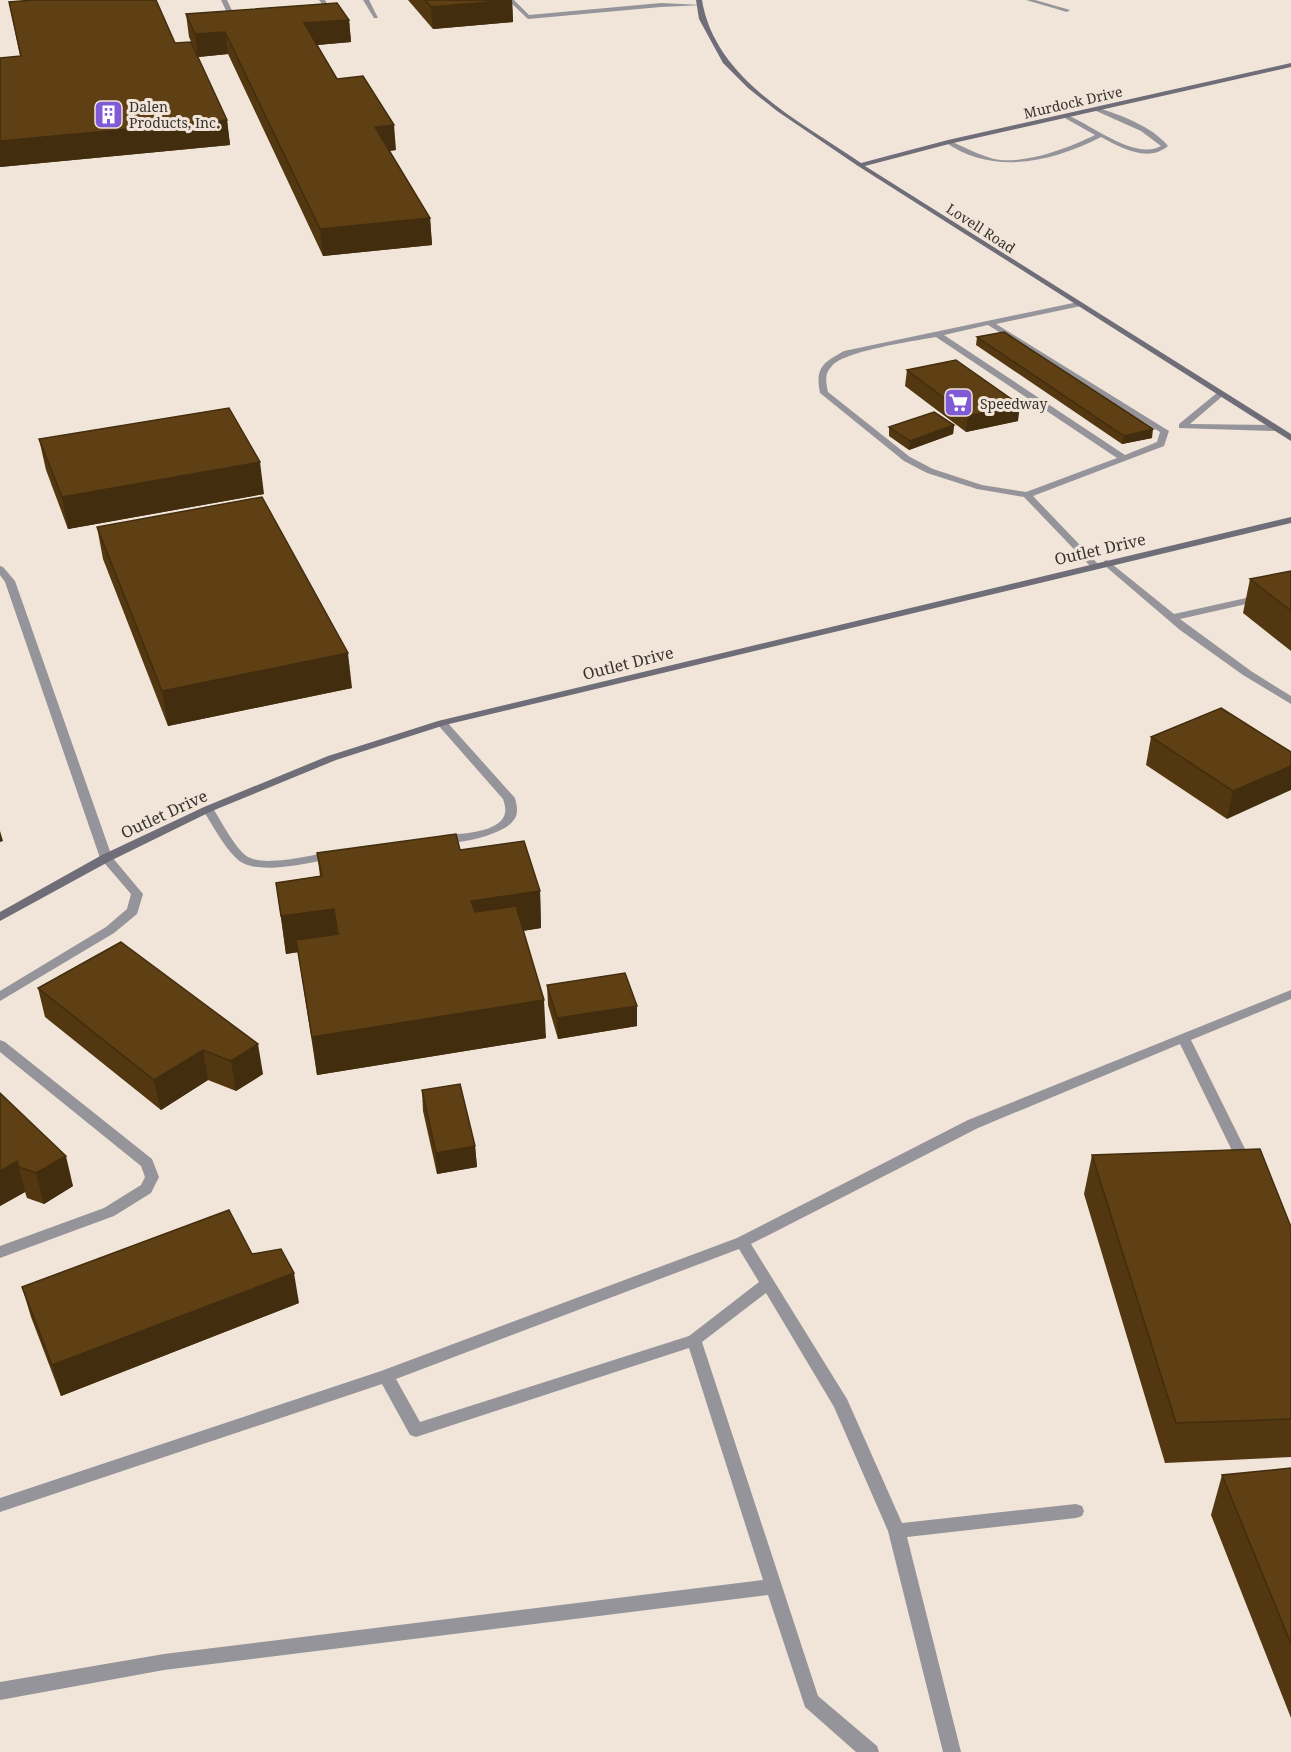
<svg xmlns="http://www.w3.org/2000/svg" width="1291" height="1752" viewBox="0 0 1291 1752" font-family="'Noto Serif',serif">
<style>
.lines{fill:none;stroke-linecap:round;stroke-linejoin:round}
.lane{fill:#96949b;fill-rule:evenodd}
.secondary{fill:#6f6d77;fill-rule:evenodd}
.wall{fill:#523711}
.shaded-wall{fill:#422d0e}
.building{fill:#5f4014;stroke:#422d0e;stroke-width:1.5}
.labels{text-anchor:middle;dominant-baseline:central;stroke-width:6;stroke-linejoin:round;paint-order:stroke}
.far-street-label{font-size:14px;fill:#38332e;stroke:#f0e5d8}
.far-poi-label{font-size:14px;fill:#38332e;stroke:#f0e5d8;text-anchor:start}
.street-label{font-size:16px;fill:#38332e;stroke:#f0e5d8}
</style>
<rect width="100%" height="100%" fill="#f0e5d8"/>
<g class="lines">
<!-- lane -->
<g class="lane">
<polygon points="221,0 227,0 239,25 233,25"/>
<polygon points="319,0 325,0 334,15 327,16 329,13"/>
<polygon points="363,0 369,0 378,18 374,18"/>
<polygon points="508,0 514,0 529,15 661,3 703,5 661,7 528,19"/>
<polygon points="1026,0 1035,0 1070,10 1067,12"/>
<path d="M1096,107C1120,115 1152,126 1168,146C1148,163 1121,148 1101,137C1052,162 993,176 945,142L950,141C964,147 979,155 994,159C1024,165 1069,148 1095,135L1063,117L1065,114C1091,124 1135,161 1161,146L1141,131L1094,110Z"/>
<path d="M1078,302L1082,304L1081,306L996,324L1169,431L1164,446L1033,496L1098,564V568H1092L1024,497L977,489L927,473L904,461L820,393C815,367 823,363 844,351ZM988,325L1160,432L1157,442L1125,455L944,335ZM936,337L1117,458L1026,492L982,485L933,469L910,457L828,392C826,382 824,374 832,366C844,351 914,341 936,337Z"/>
<polygon points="1218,392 1225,394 1190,424 1274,425 1278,428 1274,431 1179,428 1179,424"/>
<polygon points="1107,560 1174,614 1291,588 1291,594 1180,619 1251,671 1291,696 1291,704 1243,675 1180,630 1104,565 1104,561"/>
<polygon points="0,566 3,567 15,581 112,857 143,894 137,914 114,933 0,1001 0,991 106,927 127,909 131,894 100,858 5,582 0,575"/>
<path d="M442,720L446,721L515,798C517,806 519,814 513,821C504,834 449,849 437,839L443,835C459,834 494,833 503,818C507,812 505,805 503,799L438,725L437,723Z"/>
<path d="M208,806L212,807C221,820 235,849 248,857C266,867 313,855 333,851L339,855L333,859C310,862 256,877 237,859C223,846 213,825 202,809Z"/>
<path d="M1291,990V999L1191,1040L1252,1163L1250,1167L1245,1168L1240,1167L1180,1044L978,1128L751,1244L847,1399L902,1523L1076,1504L1082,1506L1084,1511L1082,1516L1076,1518L907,1537L961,1752H943L888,1531L834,1407L766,1293L702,1342L818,1696L877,1746L879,1752H856L805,1707L768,1595L164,1670L0,1700V1682L164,1654L763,1580L689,1348L416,1437L410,1435L382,1384L0,1512V1498L381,1371L737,1238L968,1120ZM739,1249L759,1282L689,1336L420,1422L396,1379Z"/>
<polygon points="0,1040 5,1042 152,1159 159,1177 151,1193 114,1216 0,1258 0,1246 104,1208 141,1185 145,1177 141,1166 0,1052"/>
</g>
<!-- secondary -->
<g class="secondary">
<path d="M696,0H702C715,80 800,121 861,163L948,140L1291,63V67L949,144L865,166L1291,434V441L858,166L777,111L748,88L723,63L699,19Z"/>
<polygon points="1291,517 1291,523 445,725 336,760 212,811 110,861 0,921 0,912 102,855 204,807 328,756 438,721"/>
</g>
</g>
<!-- wall -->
<g class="wall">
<polygon points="408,0 512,0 513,22 433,29"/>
<polygon points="9,2 175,43 227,120 230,145 0,167 0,58 20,56"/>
<polygon points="186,14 349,20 351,42 317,45 337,79 396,150 389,151 430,218 432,245 323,256 228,54 198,57 189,37"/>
<polygon points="977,337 1152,438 1122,444 976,345"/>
<polygon points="907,370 1018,421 966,432 905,386"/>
<polygon points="954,425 953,434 909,450 889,436 889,427"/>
<polygon points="39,439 264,494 68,529 46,470"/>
<polygon points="97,527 352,688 168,726 103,559"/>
<polygon points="1291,571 1291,651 1243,613 1250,579"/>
<polygon points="1151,737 1291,752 1227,819 1146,765"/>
<polygon points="460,850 540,891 541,928 523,931 546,1038 317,1075 298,952 286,954 276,883 320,876 317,853"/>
<polygon points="121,942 263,1074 236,1091 208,1080 161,1110 45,1017 38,988"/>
<polygon points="547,985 637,1026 558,1039 548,1005"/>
<polygon points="422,1090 475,1146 477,1167 437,1174 423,1111"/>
<polygon points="0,1093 73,1186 44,1204 27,1198 25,1192 0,1206"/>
<polygon points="1092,1155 1291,1227 1291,1457 1165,1463 1084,1194"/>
<polygon points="22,1287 299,1303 61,1396 31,1317"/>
<polygon points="1291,1468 1291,1718 1211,1515 1222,1475"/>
</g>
<!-- shaded-wall -->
<g class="shaded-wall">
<polygon points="512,0 513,22 433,29 431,7"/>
<polygon points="349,20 351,42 306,46 304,23"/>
<polygon points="225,32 228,54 198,57 195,34"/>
<polygon points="227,120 230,145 0,167 0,141"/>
<polygon points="394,125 396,150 377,152 375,127"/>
<polygon points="430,218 432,245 323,256 320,229"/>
<polygon points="1020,405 1018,421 966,432 968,416"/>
<polygon points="954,425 953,434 909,450 910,441"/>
<polygon points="1153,429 1152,438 1122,444 1124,436"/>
<polygon points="260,462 264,494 68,529 62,497"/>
<polygon points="348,653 352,688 168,726 162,691"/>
<polygon points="1291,766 1291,790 1227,819 1233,791"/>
<polygon points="0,831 3,841 0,842"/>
<polygon points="540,891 541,928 474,938 471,901"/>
<polygon points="334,909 338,946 286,954 281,916"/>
<polygon points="544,1000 546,1038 317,1075 312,1037"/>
<polygon points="637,1006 637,1026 558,1039 557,1018"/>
<polygon points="258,1044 263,1074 236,1091 231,1061"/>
<polygon points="203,1050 208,1080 161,1110 154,1080"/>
<polygon points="475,1146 477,1167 437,1174 436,1153"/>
<polygon points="66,1156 73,1186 44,1204 36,1173"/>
<polygon points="17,1161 25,1192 0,1206 0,1171"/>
<polygon points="294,1273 299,1303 61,1396 52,1365"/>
</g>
<!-- building -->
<g class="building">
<polygon points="33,0 156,0 175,43 191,42 227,120 0,141 0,58 21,56 9,2"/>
<polygon points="425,0 512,0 431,7"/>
<polygon points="337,3 349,20 304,23 337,79 363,76 394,125 375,127 430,218 320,229 225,32 195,34 186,14"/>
<polygon points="1004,332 1153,429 1124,436 977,337"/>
<polygon points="956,360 1020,405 968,416 907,370"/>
<polygon points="229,408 260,462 62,497 39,439"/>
<polygon points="934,412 954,425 910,441 889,427"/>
<polygon points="262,497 348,653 162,691 97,527"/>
<polygon points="1291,571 1291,611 1250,579"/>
<polygon points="1221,708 1291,752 1291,766 1233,791 1151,737"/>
<polygon points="456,834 460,850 524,841 540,891 471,901 475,912 516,906 544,1000 312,1037 296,940 338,934 334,909 281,916 276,883 322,876 317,853"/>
<polygon points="121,942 258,1044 231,1061 203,1050 154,1080 38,988"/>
<polygon points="625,973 637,1006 557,1018 547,985"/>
<polygon points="460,1084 475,1146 436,1153 422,1090"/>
<polygon points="0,1093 66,1156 36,1173 19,1167 17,1161 0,1171"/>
<polygon points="1260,1149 1291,1227 1291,1419 1176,1423 1092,1155"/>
<polygon points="229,1210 252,1254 281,1249 294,1273 52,1365 22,1287"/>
<polygon points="1291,1468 1291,1644 1222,1475"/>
</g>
<!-- icons -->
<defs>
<symbol id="building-square" viewBox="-11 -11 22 22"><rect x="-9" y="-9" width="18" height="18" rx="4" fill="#805bd5" stroke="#f0e5d8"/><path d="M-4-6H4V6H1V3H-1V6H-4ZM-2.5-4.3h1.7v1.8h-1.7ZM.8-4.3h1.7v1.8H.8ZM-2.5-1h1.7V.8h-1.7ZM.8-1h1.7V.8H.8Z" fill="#fff"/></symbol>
<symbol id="supermarket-square" viewBox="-11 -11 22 22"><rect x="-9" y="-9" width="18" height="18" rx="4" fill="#805bd5" stroke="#f0e5d8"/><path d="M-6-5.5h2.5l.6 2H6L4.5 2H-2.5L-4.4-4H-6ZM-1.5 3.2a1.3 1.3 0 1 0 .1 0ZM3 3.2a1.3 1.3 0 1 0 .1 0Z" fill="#fff"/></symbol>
</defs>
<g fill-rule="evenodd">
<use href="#building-square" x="92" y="98" width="33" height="33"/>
<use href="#supermarket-square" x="942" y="386" width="33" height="33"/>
</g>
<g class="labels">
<!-- far-street labels -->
<g class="far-street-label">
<text transform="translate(1073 102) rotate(-13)">Murdock Drive</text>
<text transform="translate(981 228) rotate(33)">Lovell Road</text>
</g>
<!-- far-poi labels -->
<g class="far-poi-label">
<text x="129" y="106">Dalen<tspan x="129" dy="16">Products, Inc.</tspan></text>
<text x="980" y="403">Speedway</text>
</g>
<!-- street labels -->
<g class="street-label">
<text transform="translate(1100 549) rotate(-13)">Outlet Drive</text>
<text transform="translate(628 663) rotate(-14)">Outlet Drive</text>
<text transform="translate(164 814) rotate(-25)">Outlet Drive</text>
</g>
</g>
</svg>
